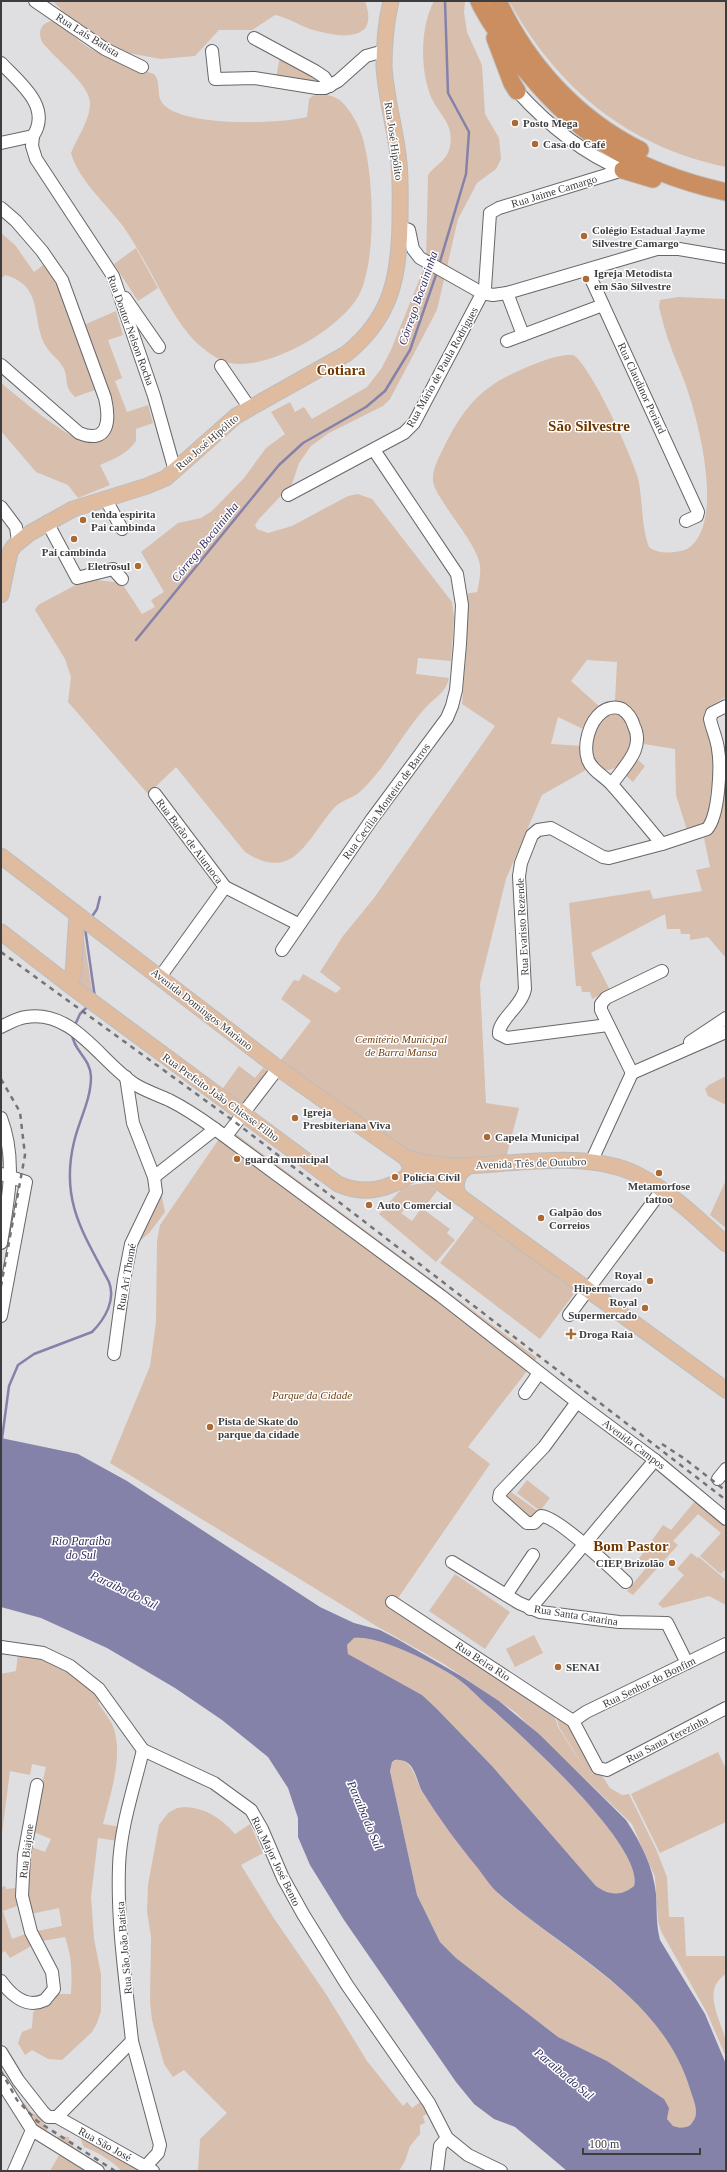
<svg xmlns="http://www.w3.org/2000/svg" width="727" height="2172" viewBox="0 0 727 2172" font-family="Georgia,serif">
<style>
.green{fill:#d7bead;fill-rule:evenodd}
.water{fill:#8582aa;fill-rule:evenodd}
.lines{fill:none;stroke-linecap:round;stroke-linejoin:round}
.stream{stroke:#8582aa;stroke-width:2.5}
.minor-casing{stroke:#67676a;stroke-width:14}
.major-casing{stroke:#bdbdbd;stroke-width:17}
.highway-casing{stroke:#bdbdbd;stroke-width:19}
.minor{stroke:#fff;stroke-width:12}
.major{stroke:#dfbba0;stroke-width:15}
.highway{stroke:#ca8e60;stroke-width:17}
.rail{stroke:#747375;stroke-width:2.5;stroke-dasharray:5 5;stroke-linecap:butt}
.poi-dot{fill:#ab6934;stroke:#fff;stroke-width:1.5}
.labels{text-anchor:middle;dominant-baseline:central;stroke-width:3;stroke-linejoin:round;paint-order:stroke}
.street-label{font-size:11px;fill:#3d3c3e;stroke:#fff}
.poi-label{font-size:11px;font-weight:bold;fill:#3d3c3e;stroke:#fff;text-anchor:start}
.park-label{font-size:11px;font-style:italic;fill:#713f12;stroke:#fff}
.water-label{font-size:12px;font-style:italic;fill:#332c60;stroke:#fff}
.district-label{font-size:15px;font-weight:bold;fill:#703800;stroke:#fff}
</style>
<rect width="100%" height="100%" fill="#dfdfe2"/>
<!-- green -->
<g class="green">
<path d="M53,1H365C381,45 336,37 310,29C299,25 286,17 275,15L252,30H219L195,56L161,59L117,51L70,19Z"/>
<path d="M434,1H465L464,12L467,32L482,65L485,114L499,138L501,159L496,169L477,183L458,219L437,310L390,399L383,406L329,433L311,446L299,463L292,484L259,519L255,525L257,529L268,533L292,526L348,496L358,494L372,499L452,602L454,618L451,661L418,658L416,674L449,678C446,692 437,696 427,706C403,732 387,766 362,790C354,798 344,799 336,806C321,821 306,852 288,860C273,867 257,860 245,852L176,767L148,794L68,702L71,677L65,659L35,610L38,605L87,579L115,582L123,585L142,614L155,607L151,600L164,592L141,552L178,523L201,518L212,511L244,478L266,448L285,434L271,412L290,402L295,412L304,407L312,419L367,387L381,369L391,350L426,263L428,175C434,166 446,161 449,150C456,124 440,117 431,97C420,70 420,27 434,1Z"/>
<path d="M509,1H726V167C628,147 557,88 509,1Z"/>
<path d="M51,21C65,25 74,38 86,46C109,59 129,66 154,74C162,83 155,96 164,105C186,127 278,124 307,117L309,99C315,91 335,95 342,102C350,110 359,125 362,136C374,173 377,261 359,295C341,329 268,371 230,363C221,361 211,355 204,349C177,329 156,279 138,250C132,240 126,229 118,220C102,200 78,178 71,153C77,138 90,120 90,104C91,85 53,57 42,42C38,32 40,24 51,21Z"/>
<polygon points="280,57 326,84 276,77"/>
<path d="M1,233L15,245L34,272L46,263L65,300L95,390L75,397C63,385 69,381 64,369C60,360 50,354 45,345C31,317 44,286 5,275L1,279Z"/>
<polygon points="136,248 158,288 138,301 114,264"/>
<path d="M678,297L726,299V697L710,706L704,713L712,749L713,774L708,814L703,824L687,830L676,795L675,749L644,744C645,722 635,710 615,701L617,662L587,660L571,681L599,706L585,730L558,717L551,744L583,746L586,770L542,795L506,879L480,984L486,1103L519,1108L506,1158H438L406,1151L281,1060L311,1021L281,999L294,980L299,981L303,974L336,993L341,988L320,972L343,936L374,898L495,726L462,704L467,642L465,594L477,592C479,583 481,574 480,565C477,547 455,521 445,505C441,498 434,489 433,481C432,469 439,457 444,447C467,401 485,384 532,365C545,360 559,354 573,355C590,364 632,456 638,478C643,500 641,526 649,547C658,555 677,553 687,549C727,525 698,413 680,370C671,350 664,329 659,307L660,300Z"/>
<path d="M76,306L86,324L116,311L123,335L108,340L122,378L115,381L127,412L148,405L153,423L136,429V441C127,454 114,459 100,465L110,485L78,498L68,485L36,472L1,431V383C21,399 64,437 88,442C95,443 103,441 107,436C113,429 114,420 113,412Z"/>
<path d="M617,713C647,731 625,778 599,769C586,748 593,733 606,714Z"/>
<polygon points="726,747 726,958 708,937 690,940 690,934 681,934 680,929 667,929 665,914 591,953 610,990 592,999 590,992 582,992 581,986 576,986 569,903 650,890 653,899 702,891 696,870 710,867 704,838 711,835 716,824 722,749"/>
<polygon points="638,760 645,766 633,782 626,776"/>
<polygon points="82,927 93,996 77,986"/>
<polygon points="239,1066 255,1078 263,1068 270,1073 242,1112 218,1095"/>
<polygon points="726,1076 726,1105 708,1096 705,1089 709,1085"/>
<path d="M223,1133L236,1134L537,1358L468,1447L490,1464L394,1604L554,1714L558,1727L588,1774L559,1727L555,1713L569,1722L598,1770L588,1776L599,1771L610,1788L622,1795L629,1794L656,1849L667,1877L669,1917H684L686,1956H726V1974C700,1990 722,2021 726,2042C727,2047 726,2052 726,2057L707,2013L661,1931L658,1921L655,1877L632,1824L515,1712L444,1664L378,1627L110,1463L150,1366L156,1322L157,1240L160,1225Z"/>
<polygon points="726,1180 726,1228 710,1215"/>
<path d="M426,1183L437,1191L423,1209L450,1229L447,1233L455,1240L436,1262L379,1214L404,1186ZM409,1202L420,1210L412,1221L401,1213Z"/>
<polygon points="161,1193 165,1212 150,1232 133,1247"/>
<polygon points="476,1215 576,1291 540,1339 440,1263"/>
<polygon points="527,1480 550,1498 540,1511 517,1493"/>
<polygon points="511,1492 539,1512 532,1522 503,1501"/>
<polygon points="695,1501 726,1528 726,1569 721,1574 700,1556 721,1533 698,1514 673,1541 678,1545 633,1595 627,1591 646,1568 638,1560 663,1525 671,1530"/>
<polygon points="691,1553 698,1558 699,1557 726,1580 726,1605 709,1596 663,1608 658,1604 684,1575 677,1569"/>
<polygon points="455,1574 510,1612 485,1649 429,1611"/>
<polygon points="534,1635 543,1653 515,1667 506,1649"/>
<path d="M354,1638C379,1635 434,1663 455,1677C466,1684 476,1695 487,1705C517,1732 645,1845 634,1886C621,1897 607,1895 595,1885L492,1766L436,1708L422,1695L348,1654L347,1645Z"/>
<path d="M18,1653L36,1655L59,1663L102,1699L98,1703C103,1711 111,1720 114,1729C123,1759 110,1795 103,1824L121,1827L118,1841L98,1838L91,1897L94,1939L101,1974V2011L97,2023L92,2032L62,2060L48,2059L32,2050L25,2055L18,2043L22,2032L32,2028L33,2013L36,2008C46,2006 55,2005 57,1994H71C72,1973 72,1957 65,1937L42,1941L37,1931L62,1926L59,1908L31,1914L28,1900L29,1846L45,1852L51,1839L31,1831L46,1767L32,1764L30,1775L10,1771L1,1841V1674L16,1671Z"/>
<polygon points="718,1752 726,1769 726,1822 660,1853 631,1794"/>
<path d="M399,1759C413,1762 415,1778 421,1789C431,1806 445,1822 457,1838C470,1855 482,1875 496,1891C506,1902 519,1910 529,1918C590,1967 667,2009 691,2089C694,2099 699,2111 694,2121C690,2128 680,2129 673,2126L667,2119L668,2114L664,2099L607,2061L558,2037L456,1958L440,1942L417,1895L390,1771L392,1762Z"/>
<path d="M185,1807C206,1808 221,1818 235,1834L250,1824L263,1853L241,1865L273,1917L326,1994L367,2061L403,2106L407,2102L412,2108L423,2100L429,2113L423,2116L425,2123L420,2125V2134L410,2146L405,2161L399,2171H198L200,2139L227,2113L184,2070L173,2077L164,2064L152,2020L150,2002L151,1937L147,1911L148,1885L159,1825L168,1813L177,1808Z"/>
<polygon points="5,1886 6,1889 16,1888 17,1906 3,1911 12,1939 28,1933 33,1945 10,1958 5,1951 1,1954 1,1887"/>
<path d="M9,2084L14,2085L19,2099L26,2105L31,2113C36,2113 43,2120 44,2125L47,2126V2132L41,2133L6,2085Z"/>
<polygon points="58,2136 69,2137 69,2140 74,2142 73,2148 72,2149 56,2139"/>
<path d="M83,2137L145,2171H121C116,2163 94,2150 84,2147L81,2140Z"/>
<polygon points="59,2155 86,2171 50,2171"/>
</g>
<!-- water -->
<path class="water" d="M1,1438L78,1454L127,1481L320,1607L354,1623L380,1630L399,1640L461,1676L499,1701L539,1734L626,1820C641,1843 653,1866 656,1894C657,1910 656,1924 660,1940L705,2014L726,2064V2171H567L515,2127L494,2119L474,2104L456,2082L344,1920L310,1865L298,1837V1818L288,1788L268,1757L222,1720L175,1688L107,1648L41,1618L1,1607ZM354,1638C379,1635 434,1663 455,1677C466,1684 476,1695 487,1705C517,1731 645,1846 634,1886C621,1897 607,1895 595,1885L492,1766L436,1708L422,1695L348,1654L347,1645ZM395,1760C401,1759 407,1761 411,1766C416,1773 418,1783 422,1791C439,1818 457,1843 477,1867C484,1876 490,1886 498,1893C567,1954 664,1997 691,2092C694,2101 700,2114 692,2123C688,2129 678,2128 673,2126L667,2119L669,2108L664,2099L607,2061L558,2037L456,1958L440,1942L417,1895L390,1771L392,1762Z"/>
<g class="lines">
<!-- stream -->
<g class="stream">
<polyline points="439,265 466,174 469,132 448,93 445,1"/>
<polyline points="136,640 279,465 303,443 366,407 385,391 410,350 437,272"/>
<polyline points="91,918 97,909 100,897"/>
<polyline points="85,928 95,998"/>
<polyline points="74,1027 80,1014 88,1006"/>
<path d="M1,1446L9,1386L18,1365L34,1354L92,1332C105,1319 116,1300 109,1282C83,1233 60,1200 74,1142C79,1120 91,1100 91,1077C91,1059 73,1050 72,1034"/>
</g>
<defs>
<g id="minor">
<polyline points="35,1 105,49 142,67"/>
<polyline points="254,38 315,71 324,77 330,86"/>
<polyline points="212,51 215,79 254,78 317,88 325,88 338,81 366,56 384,51"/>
<path d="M1,63C20,83 52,107 33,136"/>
<path d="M517,91C547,124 582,153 623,170"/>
<polyline points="33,136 32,146 36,159 113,276 154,396 175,471"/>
<polyline points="1,143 33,136"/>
<path d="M1,208L16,221L42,251L62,280L105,398C110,420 109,445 79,433L1,365"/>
<polyline points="400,227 409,230 413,249 420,258 482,293 493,295 507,293 657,249 679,249 726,257"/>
<polyline points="587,270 698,512 697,516 686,521"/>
<polyline points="507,293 523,335"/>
<polyline points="125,298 159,347"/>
<polyline points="507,341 603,305"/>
<polyline points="221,366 249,407"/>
<polyline points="288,495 404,433 414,423 485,288 490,213 499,208 623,170"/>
<polyline points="105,498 122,529"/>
<polyline points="1,507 16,527 18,542"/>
<polyline points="47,522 77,578 113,569 122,579"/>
<path d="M612,784C624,766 645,749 634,726C632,719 628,713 622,709C615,706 607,708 602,712C589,722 583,745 588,760C592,771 606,777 613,786C630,805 646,825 662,844"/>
<polyline points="155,794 225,887 298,924"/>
<polyline points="282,950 372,819 447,718 452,706 456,690 460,644 462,605 457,574 374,450"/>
<polyline points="160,977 225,887"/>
<path d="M608,1025L507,1038L499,1034C498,1020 522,1006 525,989L519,876L521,863L532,835L538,830L551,828L603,857L609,858L662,844L707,829C719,816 721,766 718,749C717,739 712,729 710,719L712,713L726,706"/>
<path d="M1,1027C9,1023 17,1018 26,1017C74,1009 101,1063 136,1085C146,1091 158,1095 169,1100C185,1108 200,1118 215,1129"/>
<polyline points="690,1042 726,1018"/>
<polyline points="632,1073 601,1010 601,1004 606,998 662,971"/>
<polyline points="632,1073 726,1032"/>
<path d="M1,1118C17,1160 8,1200 1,1243"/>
<polyline points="226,1136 278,1068"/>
<polyline points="592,1160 632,1073"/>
<polyline points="1,1174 26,1182 1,1316"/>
<polyline points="154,1177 215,1129 441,1296 577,1402 655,1460 726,1519"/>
<polyline points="569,1315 662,1190"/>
<polyline points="114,1354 124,1280 131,1244 156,1192 154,1177 133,1123 126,1077"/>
<polyline points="525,1393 539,1373"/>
<path d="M577,1402L544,1447L500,1493L499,1498L527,1523H534L541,1516C557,1516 612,1569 626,1582"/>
<polyline points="718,1479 726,1469"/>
<polyline points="452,1562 519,1603 540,1612 619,1622 667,1623 687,1663"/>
<polyline points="506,1595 533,1555"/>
<polyline points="392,1602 573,1721 598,1768 607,1770 726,1708"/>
<polyline points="530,1609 655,1460"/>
<polyline points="1,1647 43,1653 70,1666 99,1689 143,1750 214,1783 251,1810 262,1829 283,1878 303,1914 347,1985 429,2103 447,2138 468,2155 501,2171"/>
<polyline points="573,1721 586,1712 726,1644"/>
<path d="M1,1981C11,1995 27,2009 45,2000L54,1989L52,1972L31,1932L22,1896L24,1855L37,1785"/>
<polyline points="132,2041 160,2145 158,2153 146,2166"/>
<polyline points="1,2052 18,2080 43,2112 48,2117 57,2117 153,2171"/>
<polyline points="1,2081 32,2130 98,2171"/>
<path d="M57,2117L132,2041C126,1983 117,1925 119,1867C120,1828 134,1788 143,1750"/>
<polyline points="14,2171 32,2130"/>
<polyline points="437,2171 440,2146 447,2138"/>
</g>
<g id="major">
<path d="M1,595L10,552L14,546L30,533L73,509L147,486L166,478L236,416L346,354C391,318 399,278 400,223C400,203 401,183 399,163C396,131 386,99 384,67C384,46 386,22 391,1"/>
<polyline points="1,856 278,1068 406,1158 411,1167 408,1175"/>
<path d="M1,932L72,987L338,1184C356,1192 375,1192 393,1184C406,1179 415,1168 430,1175L726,1390"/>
<polyline points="68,983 73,975 77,915"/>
<path d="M406,1158C425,1163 444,1167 463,1166C517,1164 589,1150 638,1175C671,1192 698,1219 726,1244"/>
<path d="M461,1198C451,1186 458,1169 472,1165"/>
</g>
<g id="highway">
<path d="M479,1C488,21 501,37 514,55C571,132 632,171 726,192"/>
<path d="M498,1C527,64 577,119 640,150"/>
<polyline points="495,38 512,83 517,91"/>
<polyline points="623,170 653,179"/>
</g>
</defs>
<!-- minor casing -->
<use href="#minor" class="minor-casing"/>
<!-- major casing -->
<use href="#major" class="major-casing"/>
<!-- highway casing -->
<use href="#highway" class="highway-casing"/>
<!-- minor -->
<use href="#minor" class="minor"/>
<!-- major -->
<use href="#major" class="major"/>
<!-- highway -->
<use href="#highway" class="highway"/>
<!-- rail -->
<g class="rail">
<polyline points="1,952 235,1122 726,1500"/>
<polyline points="1,1079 20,1112 25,1155 1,1286"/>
<polyline points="662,1444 685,1459 726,1491"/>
<polyline points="1,2071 17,2100 37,2121 115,2171"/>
</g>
</g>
<!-- markers -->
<g class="poi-dot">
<circle cx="515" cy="123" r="4"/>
<circle cx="535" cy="144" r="4"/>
<circle cx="584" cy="236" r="4"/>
<circle cx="586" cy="279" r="4"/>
<circle cx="83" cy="520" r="4"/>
<circle cx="74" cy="539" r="4"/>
<circle cx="138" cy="566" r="4"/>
<circle cx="295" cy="1118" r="4"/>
<circle cx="487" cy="1137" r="4"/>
<circle cx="237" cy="1159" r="4"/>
<circle cx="659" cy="1173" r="4"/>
<circle cx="395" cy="1177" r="4"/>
<circle cx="369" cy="1205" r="4"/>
<circle cx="541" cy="1218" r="4"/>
<circle cx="650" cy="1281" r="4"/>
<circle cx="645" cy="1308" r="4"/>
<path d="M569 1328h4v4h4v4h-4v4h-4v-4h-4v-4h4z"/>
<circle cx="210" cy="1427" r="4"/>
<circle cx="672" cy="1563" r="4"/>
<circle cx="558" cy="1667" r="4"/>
</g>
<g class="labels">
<!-- street labels -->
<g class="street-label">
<text transform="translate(88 35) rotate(32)">Rua Laís Batista</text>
<text transform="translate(394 141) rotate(82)">Rua José Hipólito</text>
<text transform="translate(554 191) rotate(-17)">Rua Jaime Camargo</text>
<text transform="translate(131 330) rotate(70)">Rua Doutor Nelson Rocha</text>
<text transform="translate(442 367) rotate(-61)">Rua Mário de Paula Rodrigues</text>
<text transform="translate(642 388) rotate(65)">Rua Claudinor Periard</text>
<text transform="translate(207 442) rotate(-41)">Rua José Hipólito</text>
<text transform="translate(386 801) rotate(-54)">Rua Cecília Monteiro de Barros</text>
<text transform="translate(190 841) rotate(53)">Rua Barão de Aiuruoca</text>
<text transform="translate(522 927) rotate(-93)">Rua Evaristo Rezende</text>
<text transform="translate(202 1009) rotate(38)">Avenida Domingos Mariano</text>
<text transform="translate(221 1097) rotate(36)">Rua Prefeito João Chiesse Filho</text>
<text transform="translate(531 1163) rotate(-2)">Avenida Três de Outubro</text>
<text transform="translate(126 1277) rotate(-80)">Rua Ari Thomé</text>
<text transform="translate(634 1444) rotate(37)">Avenida Campos</text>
<text transform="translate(576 1615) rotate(9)">Rua Santa Catarina</text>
<text transform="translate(483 1661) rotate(33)">Rua Beira Rio</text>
<text transform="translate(649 1682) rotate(-26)">Rua Senhor do Bonfim</text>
<text transform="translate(667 1739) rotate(-27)">Rua Santa Terezinha</text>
<text transform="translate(26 1851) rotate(-83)">Rua Biajone</text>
<text transform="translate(276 1861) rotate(64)">Rua Major José Bento</text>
<text transform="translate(124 1948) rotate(-95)">Rua São João Batista</text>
<text transform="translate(105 2144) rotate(29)">Rua São José</text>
</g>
<!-- poi labels -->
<g class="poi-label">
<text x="523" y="123">Posto Mega</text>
<text x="543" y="144">Casa do Café</text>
<text x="592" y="230">Colégio Estadual Jayme<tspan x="592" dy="13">Silvestre Camargo</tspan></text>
<text x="594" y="273">Igreja Metodista<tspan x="594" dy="13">em São Silvestre</tspan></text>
<text x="91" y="514">tenda espirita<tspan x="91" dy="13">Pai cambinda</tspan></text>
<text x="74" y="552" text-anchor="middle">Pai cambinda</text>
<text x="130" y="566" text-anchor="end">Eletrosul</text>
<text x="303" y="1112">Igreja<tspan x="303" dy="13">Presbiteriana Viva</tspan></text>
<text x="495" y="1137">Capela Municipal</text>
<text x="245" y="1159">guarda municipal</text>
<text x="403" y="1177">Polícia Civil</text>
<text x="659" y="1186" text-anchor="middle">Metamorfose<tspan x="659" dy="13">tattoo</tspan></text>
<text x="377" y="1205">Auto Comercial</text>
<text x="549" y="1212">Galpão dos<tspan x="549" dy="13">Correios</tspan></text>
<text x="642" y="1275" text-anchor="end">Royal<tspan x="642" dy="13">Hipermercado</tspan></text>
<text x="637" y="1302" text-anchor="end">Royal<tspan x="637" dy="13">Supermercado</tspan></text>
<text x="579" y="1334">Droga Raia</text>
<text x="218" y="1421">Pista de Skate do<tspan x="218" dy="13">parque da cidade</tspan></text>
<text x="664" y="1563" text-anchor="end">CIEP Brizolão</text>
<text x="566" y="1667">SENAI</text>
</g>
<!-- park labels -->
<g class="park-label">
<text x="401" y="1039">Cemitério Municipal<tspan x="401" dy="13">de Barra Mansa</tspan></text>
<text x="312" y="1395">Parque da Cidade</text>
</g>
<!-- water labels -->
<g class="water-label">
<text transform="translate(418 298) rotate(-71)">Córrego Bocaininha</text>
<text transform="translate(205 542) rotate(-51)">Córrego Bocaininha</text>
<text x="81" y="1541">Rio Paraiba<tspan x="81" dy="14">do Sul</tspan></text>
<text transform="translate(124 1590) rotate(26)">Paraiba do Sul</text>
<text transform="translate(365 1815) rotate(67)">Paraiba do Sul</text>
<text transform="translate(564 2074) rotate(40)">Paraiba do Sul</text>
</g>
<!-- district labels -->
<g class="district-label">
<text x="341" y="370">Cotiara</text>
<text x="589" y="426">São Silvestre</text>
<text x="631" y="1546">Bom Pastor</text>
</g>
</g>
<!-- border -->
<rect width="727" height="2172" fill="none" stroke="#3d3c3e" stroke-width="4"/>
<!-- scale -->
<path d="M583 2148v6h117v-6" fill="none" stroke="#3d3c3e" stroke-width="2"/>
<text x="589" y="2148" font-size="12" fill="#3d3c3e" stroke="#ffffff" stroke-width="3" paint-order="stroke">100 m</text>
</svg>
